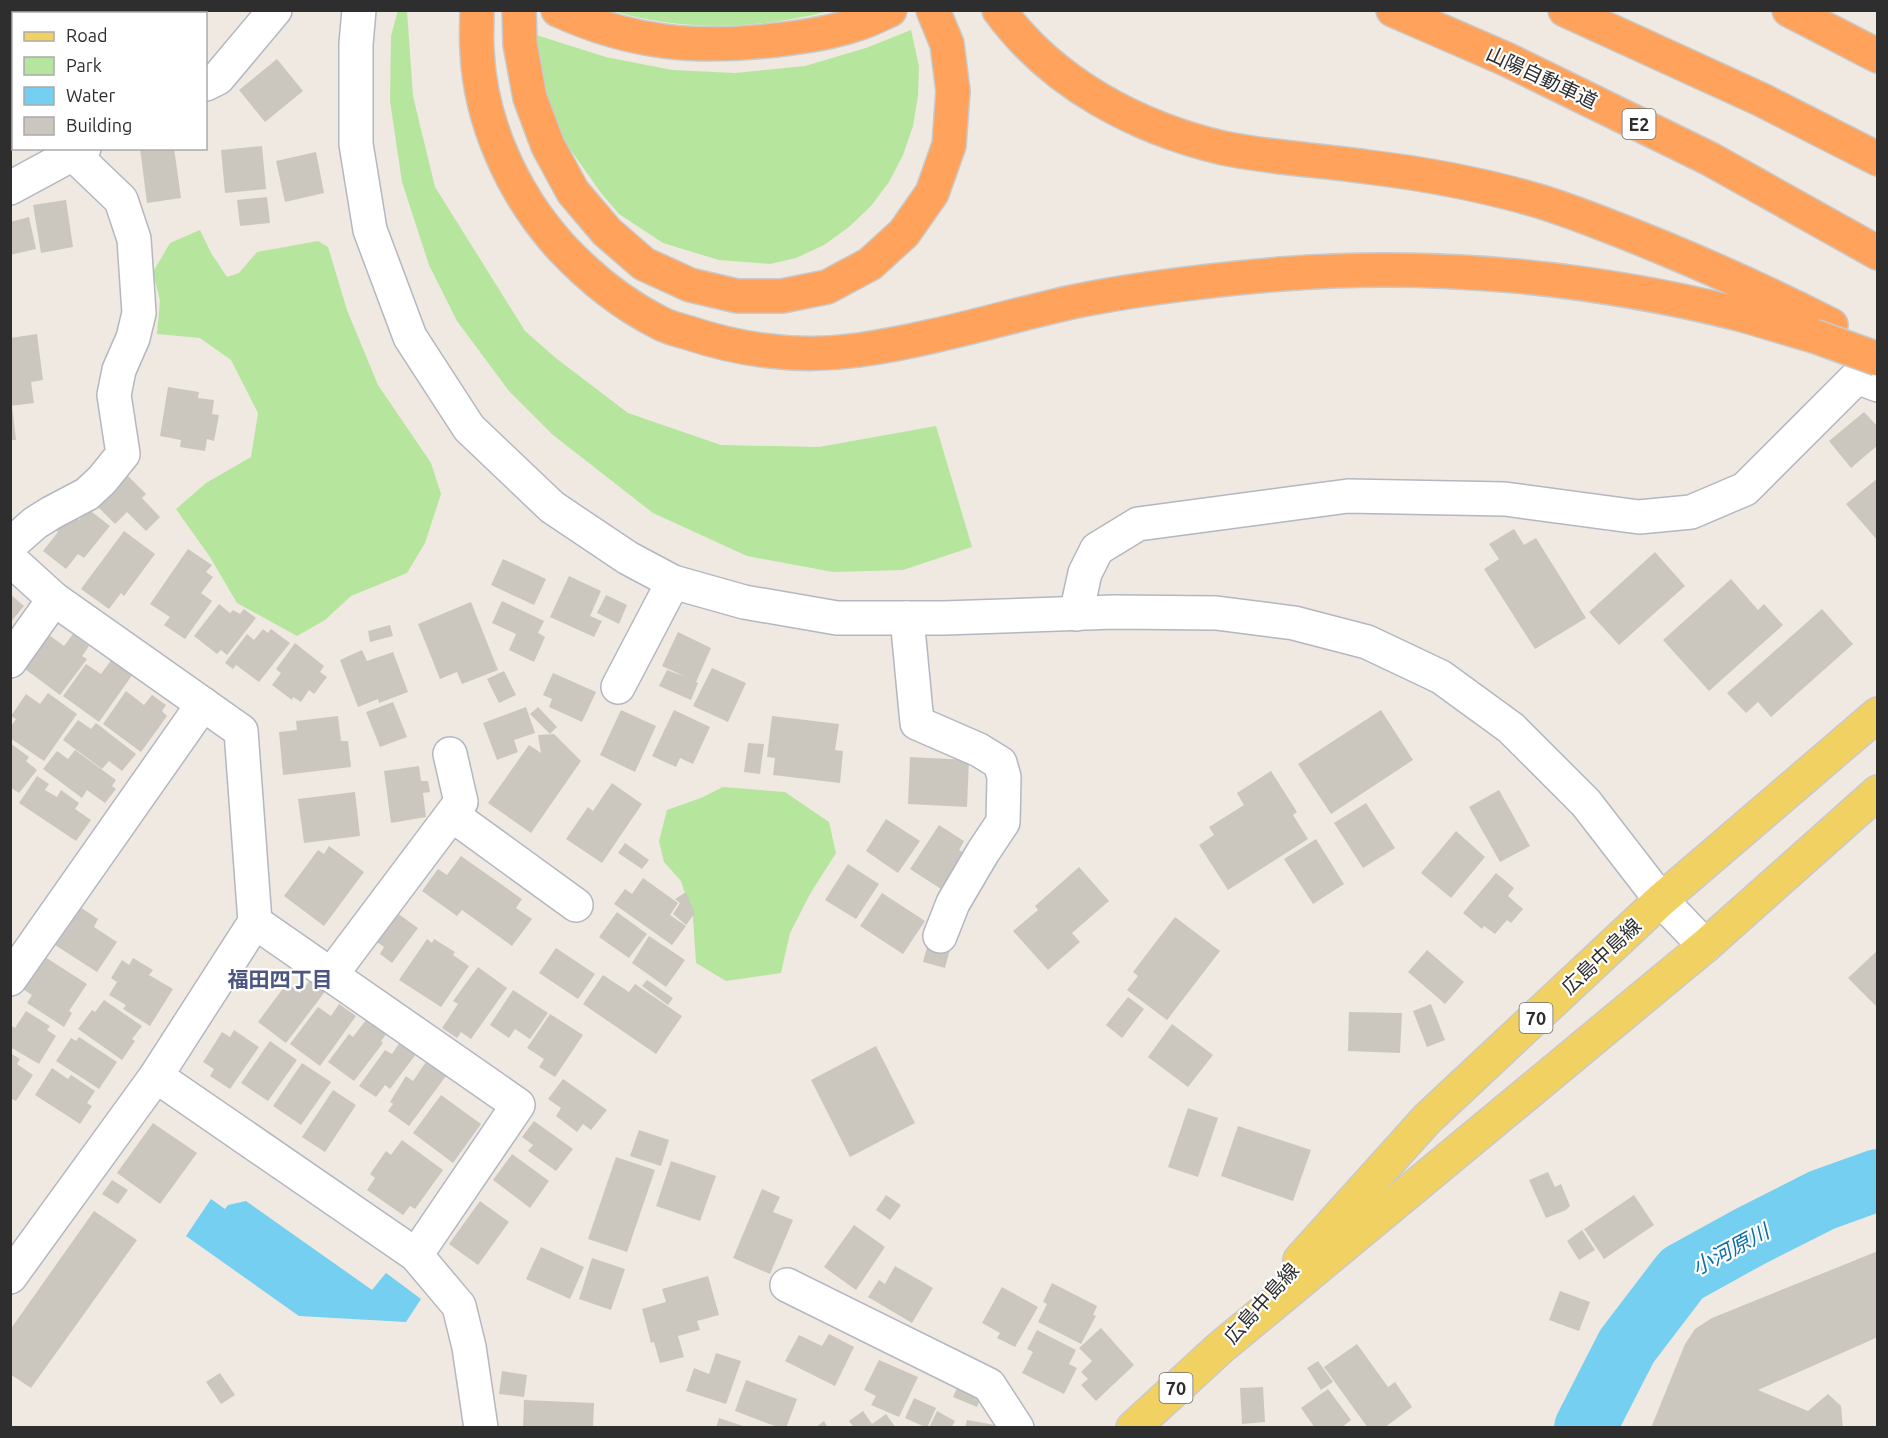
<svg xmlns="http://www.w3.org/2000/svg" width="1888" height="1438" viewBox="0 0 1888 1438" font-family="Ubuntu,'Noto Sans JP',sans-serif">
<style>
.green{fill:#b6e59e}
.water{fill:#75cff0}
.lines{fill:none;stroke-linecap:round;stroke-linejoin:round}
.river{stroke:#75cff0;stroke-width:62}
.building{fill:#cbc7bf}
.minor-casing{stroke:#b4b7c1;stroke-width:36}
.major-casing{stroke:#c9c9c9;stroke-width:36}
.highway-casing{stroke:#c9c9c9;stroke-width:36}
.minor{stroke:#fff;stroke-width:33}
.major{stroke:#f2d163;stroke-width:33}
.highway{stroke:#ffa35c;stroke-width:33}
.highway-bridge-casing{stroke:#c9c9c9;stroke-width:36;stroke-linecap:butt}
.highway-bridge{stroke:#ffa35c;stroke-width:33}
.labels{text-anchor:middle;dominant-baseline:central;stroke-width:4.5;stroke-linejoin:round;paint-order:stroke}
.shield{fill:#fff;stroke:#6d6d6d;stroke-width:1.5}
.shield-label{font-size:18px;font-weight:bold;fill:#2e2e2e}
.street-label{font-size:20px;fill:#2e2e2e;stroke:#fff}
.neighbourhood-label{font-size:21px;font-weight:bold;fill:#4d5680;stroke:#fff}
.water-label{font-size:21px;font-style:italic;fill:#0d6fa3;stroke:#fff}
</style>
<rect width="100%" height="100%" fill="#efe9e1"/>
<!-- green -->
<g class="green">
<polygon points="398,10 407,11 413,96 435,187 525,331 557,359 628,413 721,445 819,447 936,426 972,547 903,570 833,572 747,556 653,513 553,435 509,391 457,321 429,265 402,182 390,101 391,36"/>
<path d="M613,11H830C759,29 683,32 613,11Z"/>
<polygon points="911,30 919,66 918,96 913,126 903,155 889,182 871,206 849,227 824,245 796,258 770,264 719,260 663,243 619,214 601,193 570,149 557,125 546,95 540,70 536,35 606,57 672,70 735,73 805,66 866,48"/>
<polygon points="200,230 211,253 227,277 239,273 257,252 318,241 328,247 347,310 378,385 431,463 441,494 425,543 407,573 351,596 325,620 297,636 237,603 210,557 176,509 206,483 251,457 258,413 231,360 200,338 157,334 160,301 153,272 170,243"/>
<polygon points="723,787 785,792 829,822 836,853 810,894 790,933 781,973 726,981 696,963 693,917 681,881 664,862 659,841 667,810 701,798"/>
</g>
<!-- water -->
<polygon class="water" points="211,1199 225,1209 228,1205 246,1201 372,1290 386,1273 421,1299 406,1322 299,1316 186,1236"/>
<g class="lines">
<!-- river -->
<polyline class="river" points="1585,1428 1627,1346 1682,1274 1749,1237 1822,1200 1878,1180"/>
</g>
<!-- building -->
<g class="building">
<rect x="130" y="10" width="70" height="4"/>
<polygon points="277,59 303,91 265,122 239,90"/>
<polygon points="262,146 266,189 225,193 221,150"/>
<polygon points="140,148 174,148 181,198 147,203"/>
<polygon points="316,152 324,193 285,202 276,161"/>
<polygon points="267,197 270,223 240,226 237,200"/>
<polygon points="66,200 73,247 41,253 33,205"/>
<polygon points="29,217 36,249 10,255 10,222"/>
<polygon points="37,334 43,380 31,382 34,403 10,406 10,338"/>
<polygon points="168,387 199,392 198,398 214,400 212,414 219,415 214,441 207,439 205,451 180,447 181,440 160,436"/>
<polygon points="10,406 12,406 16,440 10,440"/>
<polygon points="1864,412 1878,427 1878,445 1851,468 1829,441"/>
<polygon points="123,471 146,494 142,498 160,517 146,531 127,512 115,524 93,502"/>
<polygon points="1878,478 1878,541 1846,504"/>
<polygon points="88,509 110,526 84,558 78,554 66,569 43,551 58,532 54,529 62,519 68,524 75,516 79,520"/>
<polygon points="1514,529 1524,545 1536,538 1586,618 1535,649 1484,569 1499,559 1489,544"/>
<polygon points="124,531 155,554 124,596 121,593 109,609 81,589"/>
<polygon points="188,549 212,565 206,572 213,577 201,593 212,601 185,639 164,625 170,617 150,604"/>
<polygon points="1655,552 1685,586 1619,645 1589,612"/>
<polygon points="503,559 546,579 534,605 491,585"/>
<polygon points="569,576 601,591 590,616 602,621 594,637 550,617"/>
<polygon points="1731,579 1758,610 1764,604 1783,625 1709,691 1663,640"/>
<polygon points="10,594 24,606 10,623"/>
<polygon points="606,595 627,605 619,624 597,613"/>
<polygon points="502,601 544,621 538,633 545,637 534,662 509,650 516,634 492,623"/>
<polygon points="471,602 498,670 462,684 457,672 440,679 418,624"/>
<polygon points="219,604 230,613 233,610 240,614 244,609 256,618 227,655 221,650 217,654 194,636"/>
<polygon points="1822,609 1853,644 1771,717 1758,702 1746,713 1727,693"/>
<polygon points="390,625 393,636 370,642 368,631"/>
<polygon points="263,629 268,633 271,629 290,643 259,682 236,665 233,669 225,663 247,634 254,640"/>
<polygon points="678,632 711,648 696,682 698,683 691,700 659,686 667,670 686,677 662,666"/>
<polygon points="73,634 89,646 82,656 87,659 60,695 25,669 49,635 64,646"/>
<polygon points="295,643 324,666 320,672 327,677 314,694 309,690 301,702 293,697 292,700 272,685 281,673 276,669"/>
<polygon points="362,650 367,661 393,652 408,692 379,703 378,699 358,707 340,660"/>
<polygon points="112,659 133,674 99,722 63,696 86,664 101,674"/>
<polygon points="712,668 746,683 728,722 693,706"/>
<polygon points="504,671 516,695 499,703 487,679"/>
<polygon points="553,673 596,692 582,722 549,707 552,699 543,695"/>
<polygon points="126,691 144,705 152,695 166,705 162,711 167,716 141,752 103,724"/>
<polygon points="48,693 77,714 44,761 10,738 10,728 16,719 11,716 26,694 40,704"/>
<polygon points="393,702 407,737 380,747 366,712"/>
<polygon points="526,707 535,733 514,740 518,752 497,760 483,723"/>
<polygon points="538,707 557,727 550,734 530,714"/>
<polygon points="621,710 656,726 635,772 600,755"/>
<polygon points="674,710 710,727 693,764 680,758 676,767 652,756"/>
<polygon points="1381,710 1413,760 1331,814 1298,764"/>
<polygon points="338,716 341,741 348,741 351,767 283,775 279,732 297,730 296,721"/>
<polygon points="772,716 839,724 835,750 843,751 840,783 773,775 775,758 767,757"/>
<polygon points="78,720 91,729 96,723 136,754 122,771 109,761 102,769 63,740"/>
<polygon points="554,734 581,761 531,833 488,803 529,745 541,753 538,735"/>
<polygon points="10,743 29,757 26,761 37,770 19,793 10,787"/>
<polygon points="748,743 764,744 760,774 744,772"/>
<polygon points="75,750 116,780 112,786 116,789 105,803 87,790 82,798 43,769 57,751 68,759"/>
<polygon points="910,757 969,760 967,807 908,804"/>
<polygon points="419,766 421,781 428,781 430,792 423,793 426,817 391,823 384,771"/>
<polygon points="1271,771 1297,812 1293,815 1308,839 1228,890 1199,845 1214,835 1209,827 1244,805 1237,793"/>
<polygon points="37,776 49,784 45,790 57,797 61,790 79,803 75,809 91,820 76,841 19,803"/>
<polygon points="612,783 642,804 602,863 566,839 588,807 593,811"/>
<polygon points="1499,790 1530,846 1500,862 1469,807"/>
<polygon points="355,792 360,836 304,843 298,799"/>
<polygon points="1366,803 1395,848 1363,868 1334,823"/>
<polygon points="886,819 920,841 898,873 866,851"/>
<polygon points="939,825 964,841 959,850 964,853 941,889 910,869"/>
<polygon points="1456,831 1485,857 1451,898 1421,873"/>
<polygon points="1316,839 1344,884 1313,904 1284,859"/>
<polygon points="625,843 649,860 642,869 618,853"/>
<polygon points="329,846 364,872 324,926 284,896 318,850 324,854"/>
<polygon points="461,856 522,899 516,908 532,919 512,946 462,910 457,916 422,891 438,869 447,875"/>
<polygon points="848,864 879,884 856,919 825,900"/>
<polygon points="1079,867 1109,901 1072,933 1080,942 1048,970 1013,931 1038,910 1035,906"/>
<polygon points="1496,873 1514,888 1508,896 1523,909 1511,923 1507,920 1495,934 1484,926 1482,929 1463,913"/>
<polygon points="643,878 678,903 670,915 686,926 672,945 614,904 625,889 632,894"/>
<polygon points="686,892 695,913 686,925 673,914 680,903 675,899"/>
<polygon points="882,893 925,921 903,954 860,926"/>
<polygon points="80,907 98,919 94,927 117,942 97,972 55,945"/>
<polygon points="617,912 647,934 629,958 599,937"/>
<polygon points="397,913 418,928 392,963 380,954 384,947 377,942"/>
<polygon points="1175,917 1220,951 1167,1020 1127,990 1138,976 1133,972"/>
<polygon points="649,936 685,960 666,987 632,963"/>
<polygon points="930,936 952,942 945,968 923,962"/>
<polygon points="427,939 432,943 434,939 455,952 453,955 469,966 441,1007 399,980"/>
<polygon points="556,948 595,974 578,999 539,973"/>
<polygon points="1427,950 1464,982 1445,1004 1408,972"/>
<polygon points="1878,950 1878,1008 1848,978"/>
<polygon points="42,955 87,984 69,1011 72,1013 64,1027 27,1003 32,995 21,988"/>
<polygon points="133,958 153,970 149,975 173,989 150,1026 123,1009 126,1005 109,995 117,982 111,978 122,960 129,965"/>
<polygon points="478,967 507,988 471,1039 461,1032 457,1038 442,1028 458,1004 453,1001"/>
<polygon points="315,974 330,985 286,1043 258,1022 287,983 300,993"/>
<polygon points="603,975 629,992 635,984 682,1016 656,1054 583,1004"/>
<polygon points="647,980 673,998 668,1005 642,986"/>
<polygon points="513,990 548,1013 530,1039 515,1029 509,1038 490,1025"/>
<polygon points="1128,997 1144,1009 1122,1038 1106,1025"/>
<polygon points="104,1000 142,1026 132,1039 135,1041 122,1060 78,1029 92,1010 95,1012"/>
<polygon points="339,1004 356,1016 320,1066 290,1044 318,1007 331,1016"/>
<polygon points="1431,1004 1445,1040 1427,1047 1413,1011"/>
<polygon points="26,1011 50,1026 47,1030 56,1036 39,1064 10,1047 10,1025 15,1028"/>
<polygon points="1349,1012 1402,1013 1400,1053 1348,1051"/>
<polygon points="550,1014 583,1035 555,1077 539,1067 544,1059 527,1048"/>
<polygon points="369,1016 389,1031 381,1041 383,1043 354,1081 328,1062 349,1034 353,1037"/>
<polygon points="1172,1024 1213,1055 1188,1087 1148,1057"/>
<polygon points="234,1030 259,1047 230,1089 210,1076 214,1069 203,1062 222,1032 230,1037"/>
<polygon points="79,1037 117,1062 99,1089 56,1061 71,1038 76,1041"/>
<polygon points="270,1041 297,1060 268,1101 241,1083"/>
<polygon points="400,1042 416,1054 390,1089 385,1085 376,1097 359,1086 385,1050 392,1054"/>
<polygon points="876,1046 915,1123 850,1157 811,1080"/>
<polygon points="10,1053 20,1059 17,1064 33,1075 16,1101 10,1098"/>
<polygon points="426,1062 446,1076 409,1126 388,1111 393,1104 390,1102 406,1076 413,1081"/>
<polygon points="302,1063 331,1082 301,1125 273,1106"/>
<polygon points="52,1068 68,1079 71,1075 95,1091 87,1103 92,1106 80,1124 35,1095"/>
<polygon points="563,1079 607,1110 591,1130 583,1124 577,1132 556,1116 561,1108 548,1099"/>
<polygon points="333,1090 356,1105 325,1152 302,1137"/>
<polygon points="441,1095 481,1124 453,1163 413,1133"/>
<polygon points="1188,1108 1218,1118 1198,1177 1168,1167"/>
<polygon points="534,1121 573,1149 556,1171 528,1151 533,1145 522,1137"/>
<polygon points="153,1123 197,1153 160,1204 117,1173"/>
<polygon points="1238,1126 1311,1150 1293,1201 1221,1176"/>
<polygon points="639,1130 669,1140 661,1166 630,1156"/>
<polygon points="402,1140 443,1170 415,1209 410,1206 403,1215 367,1190 375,1178 370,1174 386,1151 391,1155"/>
<polygon points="512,1154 549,1181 530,1208 493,1180"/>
<polygon points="616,1157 655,1170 627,1252 588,1239"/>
<polygon points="671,1161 716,1176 700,1221 656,1206"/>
<polygon points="1548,1172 1555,1187 1561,1184 1570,1206 1566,1210 1546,1218 1529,1180"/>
<polygon points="112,1180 128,1190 118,1204 102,1194"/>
<polygon points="762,1189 780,1197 773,1212 793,1220 770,1274 733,1258"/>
<polygon points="886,1195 901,1205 890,1220 876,1210"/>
<polygon points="1634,1195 1654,1225 1604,1259 1584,1229"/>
<polygon points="480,1201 509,1222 478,1265 449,1244"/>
<polygon points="94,1211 137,1240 31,1388 10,1374 10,1330"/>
<polygon points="854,1225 885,1247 856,1290 824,1267"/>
<polygon points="1582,1230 1595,1250 1579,1260 1567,1241"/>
<polygon points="541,1247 584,1267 570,1299 526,1279"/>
<polygon points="1878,1251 1878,1337 1758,1390 1808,1411 1828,1394 1841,1406 1843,1428 1651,1428 1685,1344 1695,1329 1712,1318"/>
<polygon points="592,1258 625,1269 611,1310 579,1299"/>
<polygon points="895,1266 933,1288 912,1323 868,1297 879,1280 885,1284"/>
<polygon points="708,1276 719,1315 697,1321 700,1330 678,1336 684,1357 660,1363 654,1342 651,1343 642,1309 666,1302 662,1289"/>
<polygon points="1052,1283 1097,1306 1093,1315 1096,1316 1081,1344 1038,1322 1047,1304 1043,1302"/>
<polygon points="1002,1287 1038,1307 1015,1347 997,1338 1000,1333 982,1323"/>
<polygon points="1560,1291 1590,1302 1579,1331 1549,1320"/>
<polygon points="1101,1328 1134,1365 1096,1401 1081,1385 1088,1379 1081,1372 1092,1361 1079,1348"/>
<polygon points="1037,1330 1076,1350 1069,1364 1077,1368 1064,1394 1022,1373 1033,1352 1027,1349"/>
<polygon points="829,1334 854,1347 835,1386 785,1361 799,1335 822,1346"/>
<polygon points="1357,1344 1388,1387 1395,1382 1412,1407 1384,1428 1368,1428 1324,1367"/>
<polygon points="716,1353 741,1361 726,1404 686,1391 694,1368 709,1374"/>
<polygon points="879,1360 918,1377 899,1417 871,1405 876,1396 864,1390"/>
<polygon points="1318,1361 1333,1382 1321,1390 1307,1368"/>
<polygon points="502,1371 527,1375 524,1397 499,1394"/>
<polygon points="220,1373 235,1395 221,1404 206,1382"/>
<polygon points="746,1380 797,1399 786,1428 780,1428 735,1411"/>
<polygon points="958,1386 981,1397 977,1407 953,1397"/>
<polygon points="1263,1387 1265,1422 1242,1424 1240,1388"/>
<polygon points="1328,1389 1351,1420 1341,1428 1315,1428 1301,1408"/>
<polygon points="914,1398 936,1408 927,1428 905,1418"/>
<polygon points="524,1400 594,1403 593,1428 523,1428"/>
<polygon points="863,1411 872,1424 886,1414 896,1428 854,1428 849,1421"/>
<polygon points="937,1411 955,1421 951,1428 929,1428"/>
<polygon points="719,1418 746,1427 746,1428 716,1428"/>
<polygon points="967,1420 995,1425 995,1428 965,1428"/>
<polygon points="824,1421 828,1428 815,1428"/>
</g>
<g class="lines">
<defs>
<g id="minor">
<polyline points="359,10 356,44 356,144 370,230 410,337 469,428 552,507 628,558 673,582 744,602 837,618 944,618 1114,612 1216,613 1294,623 1367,642 1441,677 1511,728 1586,803 1661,900 1705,946"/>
<polyline points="206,84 218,78 275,10"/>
<polyline points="10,188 84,148"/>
<polyline points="10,545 35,523 51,513 87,494 102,480 123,454 114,395 119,370 133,338 139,313 134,239 121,200 73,154"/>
<polyline points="10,559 54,599"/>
<polyline points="1076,614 1085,573 1097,549 1138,524 1348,496 1505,499 1639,517 1691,512 1745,489 1857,377 1878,385"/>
<polyline points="907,618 917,723 979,750 1000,763 1004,777 1003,822 983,852 953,903 940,936"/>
<polyline points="10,661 54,599 241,731 255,922 156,1076 10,1277"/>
<polyline points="618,687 673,582"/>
<polyline points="452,815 576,905"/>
<polyline points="255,922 518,1105 416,1255"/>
<polyline points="331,975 461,802 450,754"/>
<polyline points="10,979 203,704"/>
<polyline points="156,1076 416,1255 459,1306 469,1347 481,1428"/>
<polyline points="787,1285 989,1385 1017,1428"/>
</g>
<g id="major">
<polyline points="1300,1260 1427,1119 1661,900 1878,714"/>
<polyline points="1133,1428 1220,1348 1705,946 1878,792"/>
</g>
<g id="highway">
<path d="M477,10C477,23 476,37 477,50C480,122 513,194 561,247C589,277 622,304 660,323C669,328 679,330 689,333C743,351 802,358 859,350C931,340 1001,318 1072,302C1140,288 1212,280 1281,274C1433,262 1591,277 1739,314C1764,321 1789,329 1814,336"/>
<polyline points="519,10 520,44 530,98 548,146 573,192 607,232 644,264 690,285 737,296 782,296 827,287 870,264 904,233 932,193 949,145 953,91 947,44 933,10"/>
<path d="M558,10C632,44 696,49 776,40C803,37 831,33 857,24C868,21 879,15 890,10"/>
<path d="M999,10C1052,83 1137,128 1223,148C1271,158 1320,160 1368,167C1427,174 1485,185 1542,202C1583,215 1622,231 1661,247C1719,271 1776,297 1831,325"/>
<polyline points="1393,10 1508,60 1710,159 1878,253"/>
<polyline points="1565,10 1762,100 1878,159"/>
<polyline points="1789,10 1878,56"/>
</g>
</defs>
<!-- minor casing -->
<use href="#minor" class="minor-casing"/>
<!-- major casing -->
<use href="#major" class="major-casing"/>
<!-- highway casing -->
<use href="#highway" class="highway-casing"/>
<!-- minor -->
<use href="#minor" class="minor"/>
<!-- major -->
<use href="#major" class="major"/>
<!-- highway -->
<use href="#highway" class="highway"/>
<defs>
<polyline id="highway-bridge" points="1814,336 1878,359"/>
</defs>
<!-- highway-bridge casing -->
<use href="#highway-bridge" class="highway-bridge-casing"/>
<!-- highway-bridge -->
<use href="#highway-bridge" class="highway-bridge"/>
</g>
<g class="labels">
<!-- shield labels -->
<g class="shield">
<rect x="1622.5" y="109" width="33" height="30" rx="4.5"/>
<rect x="1519.5" y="1003" width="33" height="30" rx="4.5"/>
<rect x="1159.5" y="1373" width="33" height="30" rx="4.5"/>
</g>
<g class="shield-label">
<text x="1639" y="124">E2</text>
<text x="1536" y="1018">70</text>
<text x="1176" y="1388">70</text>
</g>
<!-- street labels -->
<g class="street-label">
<text transform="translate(1542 77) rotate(25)">山陽自動車道</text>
<text transform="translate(1601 956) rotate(-43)">広島中島線</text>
<text transform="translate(1261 1303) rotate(-48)">広島中島線</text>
</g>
<!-- neighbourhood labels -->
<g class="neighbourhood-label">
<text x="280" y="979">福田四丁目</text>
</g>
<!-- water labels -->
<g class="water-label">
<text transform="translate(1730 1249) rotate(-28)">小河原川</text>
</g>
</g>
<!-- border -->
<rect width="1888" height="1438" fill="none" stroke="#2e2e2e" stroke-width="24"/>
<!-- legend -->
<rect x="12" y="12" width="195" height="138" fill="#ffffff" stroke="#ababab" stroke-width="1.5"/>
<rect x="24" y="32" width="30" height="9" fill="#f2d163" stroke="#ababab" stroke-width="1.5"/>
<text x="66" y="42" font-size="18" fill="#2e2e2e">Road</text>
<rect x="24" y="57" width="30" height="18" fill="#b6e59e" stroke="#ababab" stroke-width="1.5"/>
<text x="66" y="72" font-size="18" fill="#2e2e2e">Park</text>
<rect x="24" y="87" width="30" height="18" fill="#75cff0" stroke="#ababab" stroke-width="1.5"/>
<text x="66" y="102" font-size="18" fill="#2e2e2e">Water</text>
<rect x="24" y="117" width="30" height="18" fill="#cbc7bf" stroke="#ababab" stroke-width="1.5"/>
<text x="66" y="132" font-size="18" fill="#2e2e2e">Building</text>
</svg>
